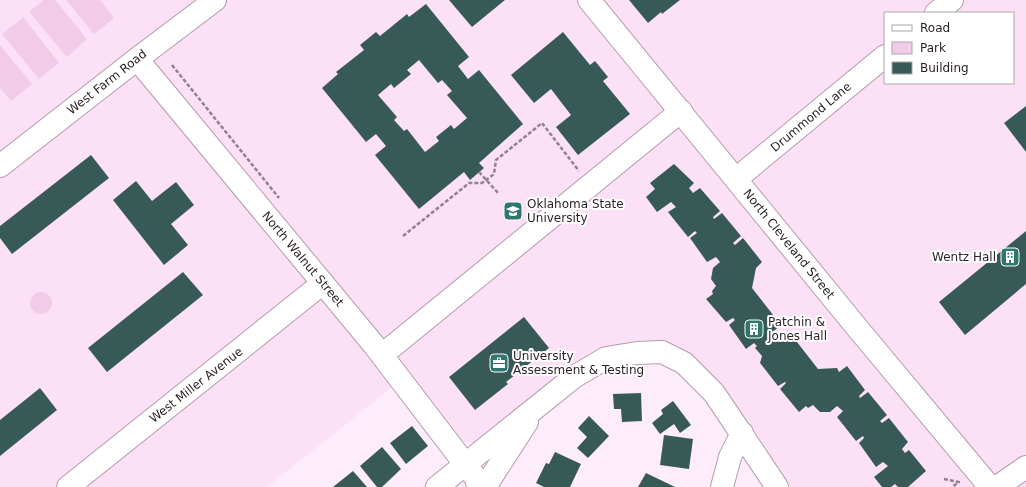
<svg xmlns="http://www.w3.org/2000/svg" width="1026" height="487" viewBox="0 0 1026 487" font-family="'DejaVu Sans',sans-serif">
<style>
.built{fill:#fce1f6;fill-rule:evenodd}
.green{fill:#f2cbe9}
.building{fill:#385a56;fill-rule:evenodd}
.lines{fill:none;stroke-linecap:round;stroke-linejoin:round}
.minor-casing{stroke:#b49aae;stroke-width:24}
.path{stroke:#90838d;stroke-width:2.5;stroke-dasharray:4 2;stroke-linecap:butt}
.minor{stroke:#fff;stroke-width:22}
.labels{text-anchor:middle;dominant-baseline:central;stroke-width:4;stroke-linejoin:round;paint-order:stroke}
.street-label{font-size:12px;fill:#281e26;stroke:#fff}
.poi-label{font-size:12px;fill:#281e26;stroke:#fff;text-anchor:start}
</style>
<rect width="100%" height="100%" fill="#fdecf9"/>
<!-- built -->
<path class="built" d="M0,0H1026V487H784L697,363L646,340L592,351L476,444L462,441L409,374L267,487H0ZM885,13H1013V83H885Z"/>
<!-- green -->
<g class="green">
<polygon points="44,0 55,0 87,39 67,57 29,12"/>
<polygon points="66,0 100,0 114,18 94,34"/>
<polygon points="23,17 59,63 39,79 2,34"/>
<polygon points="0,45 32,84 11,101 0,88"/>
<circle cx="41" cy="303" r="11"/>
</g>
<!-- building -->
<g class="building">
<polygon points="449,0 505,0 472,27"/>
<polygon points="629,0 680,0 662,14 661,12 648,23"/>
<path d="M426,4L469,57L458,66L468,79L479,70L523,124L479,163L484,168L470,180L464,172L419,209L375,155L386,146L376,134L366,142L322,88L338,74L336,72L364,50L360,45L376,32L380,36L407,14L409,17ZM419,60L438,83L442,80L452,91L447,95L467,118L454,129L451,125L436,137L439,141L425,152L407,129L404,131L394,120L397,117L378,95L391,84L394,88L411,74L407,70Z"/>
<polygon points="563,32 590,65 595,61 608,77 603,81 630,114 578,155 556,127 571,115 551,89 534,103 511,75"/>
<polygon points="1026,106 1026,152 1004,123"/>
<polygon points="91,155 109,178 12,254 0,238 0,226"/>
<polygon points="674,164 694,183 689,188 693,193 700,188 720,211 713,217 714,219 722,213 741,236 733,243 735,245 743,238 762,262 756,268 752,288 781,325 770,334 778,342 790,333 818,369 837,368 839,372 847,366 865,390 859,396 860,398 868,392 887,415 880,421 882,423 889,418 908,442 902,449 905,453 909,450 926,471 908,487 898,487 895,484 891,487 882,487 874,477 888,466 883,462 876,467 859,443 864,438 863,436 856,441 837,417 843,411 837,406 830,412 820,412 813,405 808,408 806,406 799,412 780,389 786,383 785,382 778,386 760,363 762,356 755,348 757,346 754,343 746,349 729,325 735,320 733,318 726,322 706,299 713,294 712,291 716,286 711,279 713,268 720,262 716,257 707,262 690,238 697,233 695,231 688,237 668,212 676,207 671,202 657,212 646,197 655,189 650,183"/>
<polygon points="136,181 152,201 176,182 194,205 171,224 188,245 164,265 113,200"/>
<polygon points="1026,231 1026,284 965,335 939,302"/>
<polygon points="183,272 203,295 107,372 88,348"/>
<polygon points="524,317 549,348 506,382 508,384 475,410 449,377"/>
<polygon points="40,388 57,410 0,456 0,420"/>
<polygon points="641,393 642,421 622,422 621,409 614,409 613,394"/>
<polygon points="673,401 691,425 680,433 674,424 660,434 652,423 663,414 661,410"/>
<polygon points="589,416 609,436 588,458 577,448 587,437 578,428"/>
<polygon points="412,426 428,446 406,464 390,443"/>
<polygon points="664,435 693,439 689,469 660,465"/>
<polygon points="382,447 401,469 382,487 377,487 360,466"/>
<polygon points="555,452 581,464 570,487 544,487 536,483 546,463 549,464"/>
<polygon points="353,471 367,487 333,487"/>
<polygon points="646,473 675,487 638,487"/>
</g>
<g class="lines">
<defs>
<g id="minor">
<polyline points="589,0 859,330 990,487"/>
<polyline points="936,13 952,0"/>
<polyline points="137,59 374,345 465,464 476,478 478,487"/>
<polyline points="0,166 137,59 215,0"/>
<polyline points="736,179 885,56"/>
<polyline points="382,355 681,111"/>
<polyline points="68,487 323,283"/>
<polyline points="437,487 574,377 606,358 637,353 662,352 684,363 714,393 777,487"/>
<polyline points="485,487 527,422"/>
<polyline points="722,487 730,457 742,433"/>
<polyline points="997,487 1026,467"/>
</g>
</defs>
<!-- minor casing -->
<use href="#minor" class="minor-casing"/>
<!-- path -->
<g class="path">
<polyline points="172,65 279,198"/>
<polyline points="479,172 499,194"/>
<polyline points="403,236 469,183 482,183 494,174 496,160 542,123 579,171"/>
<polyline points="944,479 959,482 952,487"/>
</g>
<!-- minor -->
<use href="#minor" class="minor"/>
</g>
<!-- icons -->
<defs>
<symbol id="university-square" viewBox="-11 -11 22 22"><rect x="-9" y="-9" width="18" height="18" rx="4" fill="#2f766f" stroke="#fff"/><path d="M0-5L7-2L0 1L-7-2ZM-4 1L0 2.5L4 1V4Q0 6-4 4Z" fill="#fff"/></symbol>
<symbol id="building-square" viewBox="-11 -11 22 22"><rect x="-9" y="-9" width="18" height="18" rx="4" fill="#2f766f" stroke="#fff"/><path d="M-4-6H4V6H1V3H-1V6H-4ZM-2.5-4.3h1.7v1.8h-1.7ZM.8-4.3h1.7v1.8H.8ZM-2.5-1h1.7V.8h-1.7ZM.8-1h1.7V.8H.8Z" fill="#fff"/></symbol>
<symbol id="office-square" viewBox="-11 -11 22 22"><rect x="-9" y="-9" width="18" height="18" rx="4" fill="#2f766f" stroke="#fff"/><path d="M-6-3h4V-5.5h4V-3h4V5H-6ZM-1-4.5V-3h2v-1.5ZM-6 0V1H6V0Z" fill="#fff"/></symbol>
</defs>
<g fill-rule="evenodd">
<use href="#university-square" x="502" y="200" width="22" height="22"/>
<use href="#building-square" x="999" y="246" width="22" height="22"/>
<use href="#building-square" x="743" y="318" width="22" height="22"/>
<use href="#office-square" x="488" y="352" width="22" height="22"/>
</g>
<g class="labels">
<!-- street labels -->
<g class="street-label">
<text transform="translate(107 82) rotate(-38)">West Farm Road</text>
<text transform="translate(811 117) rotate(-40)">Drummond Lane</text>
<text transform="translate(789 244) rotate(51)">North Cleveland Street</text>
<text transform="translate(303 259) rotate(50)">North Walnut Street</text>
<text transform="translate(196 385) rotate(-38)">West Miller Avenue</text>
</g>
<!-- poi labels -->
<g class="poi-label">
<text x="527" y="204">Oklahoma State<tspan x="527" dy="14">University</tspan></text>
<text x="996" y="257" text-anchor="end">Wentz Hall</text>
<text x="768" y="322">Patchin &amp;<tspan x="768" dy="14">Jones Hall</tspan></text>
<text x="513" y="356">University<tspan x="513" dy="14">Assessment &amp; Testing</tspan></text>
</g>
</g>
<!-- legend -->
<rect x="884" y="12" width="130" height="72" fill="#ffffff" stroke="#a9a5a8"/>
<rect x="892" y="25" width="20" height="6" fill="#ffffff" stroke="#a9a5a8"/>
<text x="920" y="32" font-size="12" fill="#281e26">Road</text>
<rect x="892" y="42" width="20" height="12" fill="#f2cbe9" stroke="#a9a5a8"/>
<text x="920" y="52" font-size="12" fill="#281e26">Park</text>
<rect x="892" y="62" width="20" height="12" fill="#385a56" stroke="#a9a5a8"/>
<text x="920" y="72" font-size="12" fill="#281e26">Building</text>
</svg>
